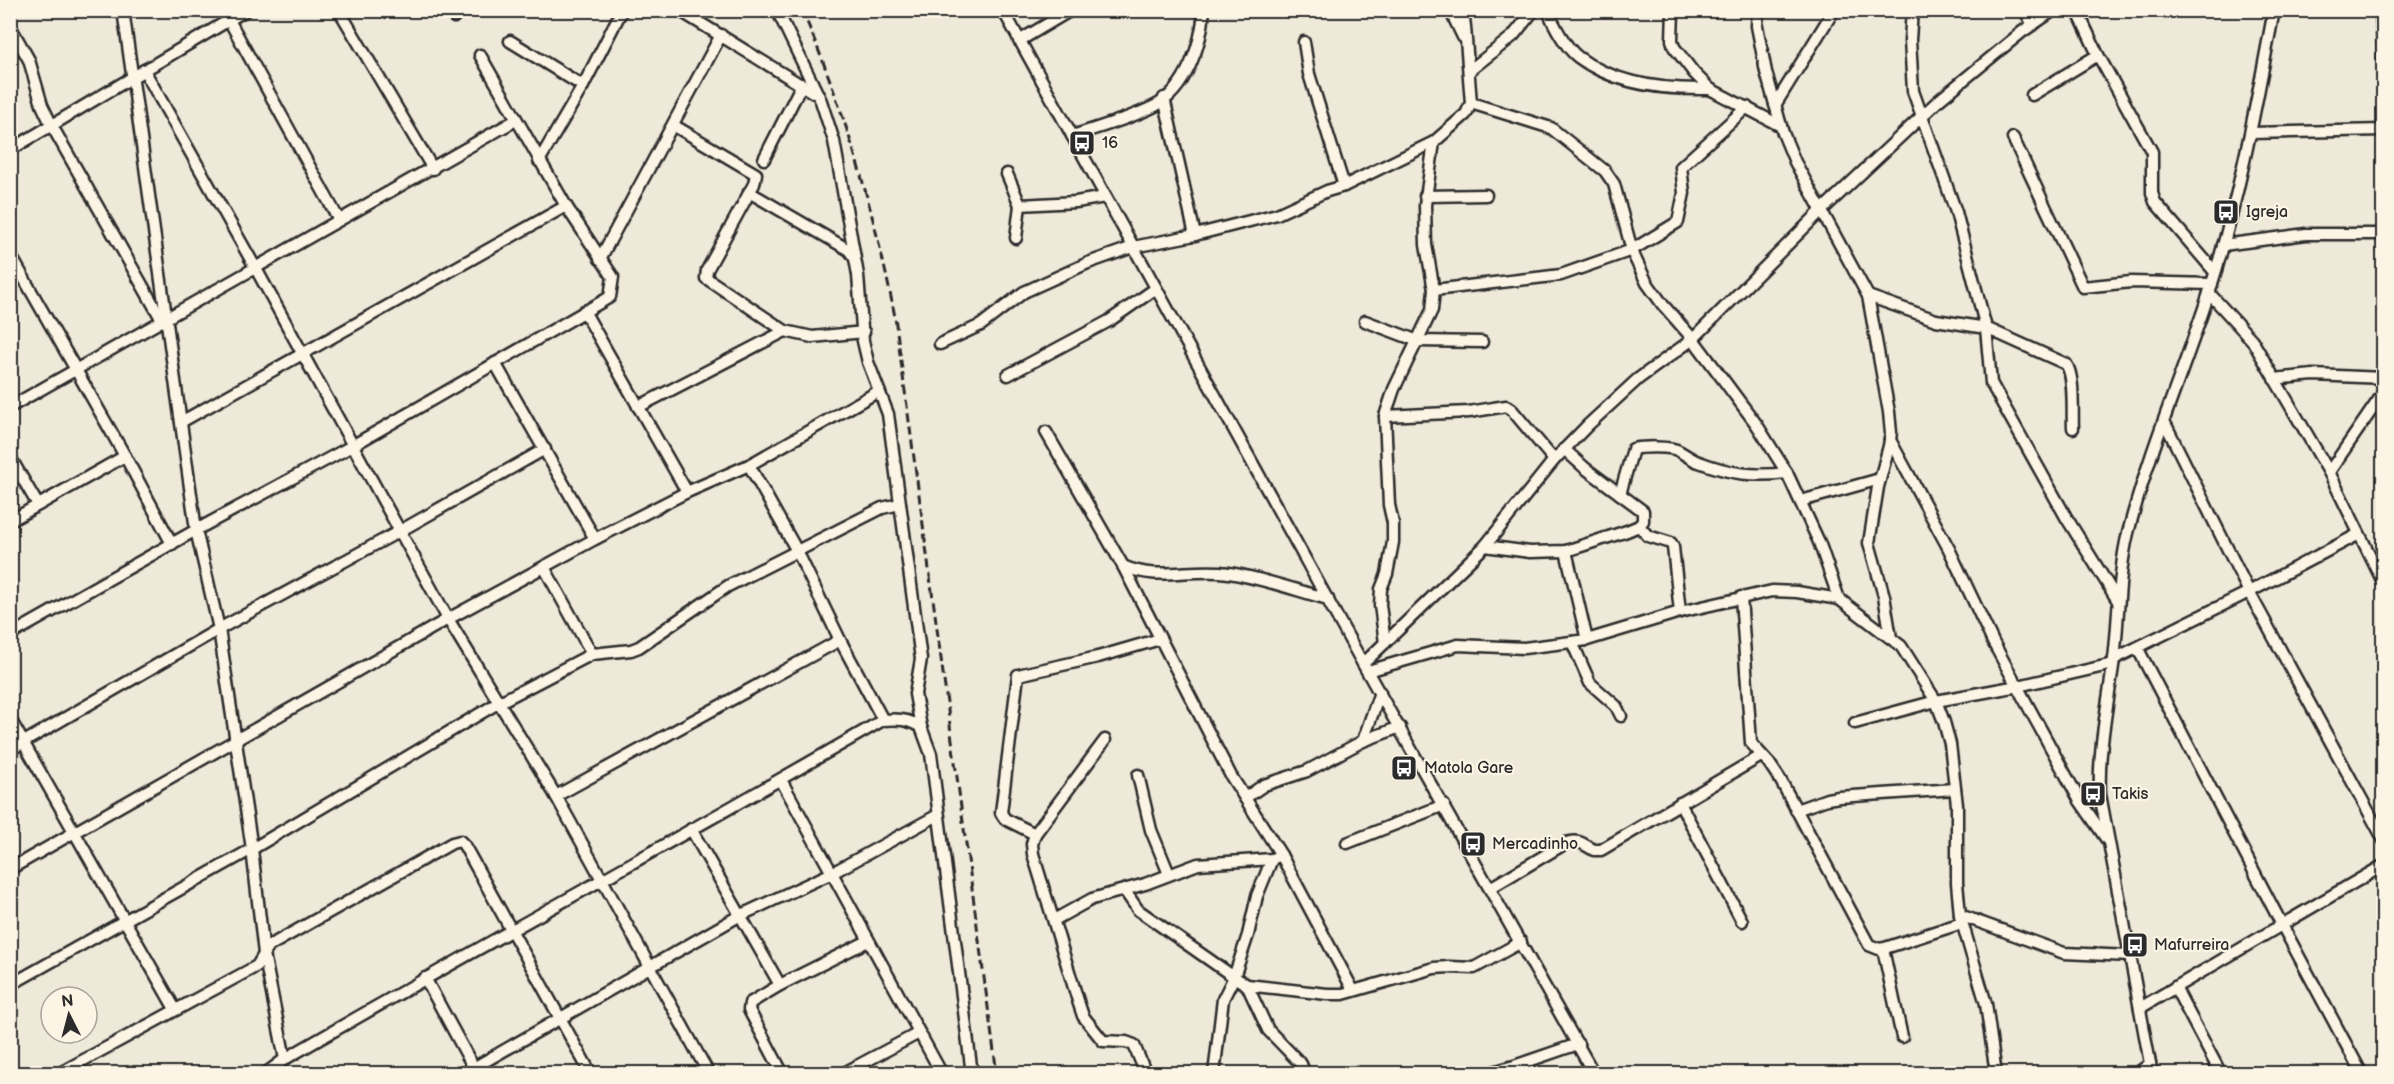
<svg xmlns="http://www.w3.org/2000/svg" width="2394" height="1084" viewBox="0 0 2394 1084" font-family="'Balsamiq Sans',sans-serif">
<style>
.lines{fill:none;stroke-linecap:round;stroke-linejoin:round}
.minor-casing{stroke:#2b2b2b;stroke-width:15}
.minor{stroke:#fcf5e5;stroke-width:10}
.rail{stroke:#2b2b2b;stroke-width:3;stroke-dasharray:9 4.5;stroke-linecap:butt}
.labels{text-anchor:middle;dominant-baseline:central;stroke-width:4.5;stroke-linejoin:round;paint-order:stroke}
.poi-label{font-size:16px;fill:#2b2b2b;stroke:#fcf5e5;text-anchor:start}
</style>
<rect width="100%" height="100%" fill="#efe9da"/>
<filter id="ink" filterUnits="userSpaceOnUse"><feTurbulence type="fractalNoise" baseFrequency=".0167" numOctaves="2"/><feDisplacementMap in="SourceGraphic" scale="12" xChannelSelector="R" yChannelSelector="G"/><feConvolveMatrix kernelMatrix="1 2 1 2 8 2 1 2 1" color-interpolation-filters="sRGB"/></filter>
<g filter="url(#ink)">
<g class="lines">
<defs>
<g id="minor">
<polyline points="123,10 196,530 219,629 252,849 264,954 285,1059"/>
<polyline points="339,10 433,169"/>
<polyline points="451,10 454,17"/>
<polyline points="679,10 814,93"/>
<polyline points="777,10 821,101 834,141 858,275 863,341 868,362 888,414 921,659 915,694 921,727 931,754 972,1074"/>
<polyline points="1003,10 1363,664 1594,1074"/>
<polyline points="1450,10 1463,37"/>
<path d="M1548,10C1553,24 1566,48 1578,57C1615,85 1665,90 1710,89"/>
<polyline points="1673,10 1672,40 1674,47 1694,73 1710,89 1781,126"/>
<polyline points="1758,10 1757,26 1766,72 1783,133 1795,162 1868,296 1889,412 1891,433 1889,446 1878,487 1869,543 1884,596 1891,638"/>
<polyline points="1912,10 1910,40 1913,91 1956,212 1986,328 1991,383 2066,517 2118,601"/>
<polyline points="2024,10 2033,24"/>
<polyline points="2077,10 2098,55 2152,152 2152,193 2155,202 2215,272"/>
<polyline points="2381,10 2384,64"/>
<polyline points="229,20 339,220"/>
<polyline points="10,26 29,60 42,105 52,126 162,320"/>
<polyline points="510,41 583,86"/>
<polyline points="1019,41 1071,10"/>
<polyline points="1304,42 1309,74 1344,186"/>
<polyline points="144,70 255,267 448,619 556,796 709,1074"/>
<polyline points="1469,71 1513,36 1534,10"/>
<polyline points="2032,95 2098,55"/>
<polyline points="1164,98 1195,235"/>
<polyline points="1471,103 1551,128 1605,171 1614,184 1633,254 1647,283 1663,305 1693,339 1757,425 1787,473 1819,542 1839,599"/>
<polyline points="1775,105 1834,10"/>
<polyline points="673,125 756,174 754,184 707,270 706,278 785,331"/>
<polyline points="2251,133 2384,130"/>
<path d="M1072,136C1099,127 1129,119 1155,106C1186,90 1202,43 1204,10"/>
<polyline points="2013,138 2083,287 2131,282 2212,284"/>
<polyline points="10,150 246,10"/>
<polyline points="764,159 802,84"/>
<polyline points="539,161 583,86 622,10"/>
<polyline points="1007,174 1020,205 1076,202 1105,197"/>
<polyline points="749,192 849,250 854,257"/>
<polyline points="1425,196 1486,195"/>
<polyline points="1016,238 1020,205"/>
<polyline points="2223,245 2306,234 2384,234"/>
<polyline points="10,254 125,456 172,544"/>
<polyline points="600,259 721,35"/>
<polyline points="1434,290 1426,245 1425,205 1434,142"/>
<polyline points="2209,293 2252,340 2329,472 2384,584"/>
<path d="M1868,296L1936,320L1986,328L2066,364C2075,376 2072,412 2073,428"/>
<polyline points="584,311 687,492"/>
<polyline points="1365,321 1418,341 1482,342"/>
<polyline points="940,344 981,325 1024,292 1088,263 1133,247 1195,235 1277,214 1327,191 1344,186 1434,142 1466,114 1471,103 1465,27 1464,18 1467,10"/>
<polyline points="495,363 595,539"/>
<polyline points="1008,375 1109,321 1155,289"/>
<polyline points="2274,379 2313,375 2384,378"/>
<polyline points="10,407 516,120"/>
<polyline points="638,407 785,331 812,337 864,332"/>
<polyline points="1385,416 1469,412 1506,406 1512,410 1554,460"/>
<polyline points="2164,421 2249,592 2384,840"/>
<polyline points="181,422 566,206"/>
<path d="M1046,432L1123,566C1159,582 1191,567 1229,573C1262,578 1295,590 1328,599"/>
<polyline points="1890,440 1949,549 1993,642 2080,801 2107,840"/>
<polyline points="10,457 38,505"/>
<polyline points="749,465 797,551 840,640 883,720"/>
<polyline points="2329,472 2384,392"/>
<path d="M1620,494L1633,449C1642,447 1671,446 1679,451C1686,455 1692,460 1699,462C1731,474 1753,477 1787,473"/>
<polyline points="1801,501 1880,479"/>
<polyline points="10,521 125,456"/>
<polyline points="1639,526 1648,536 1671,543 1673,547 1680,612"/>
<polyline points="1485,546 1530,552 1566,551 1627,531 1639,526 1643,521 1643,511 1585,468 1564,449"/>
<polyline points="1566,551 1587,640"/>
<polyline points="1123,566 1231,776 1281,855 1353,990"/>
<polyline points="544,567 592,654"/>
<polyline points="1741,597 1751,743 1769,763 1781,781 1869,945 1879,949 1885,948 1962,923"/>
<polyline points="10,635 196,530 352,446 610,297 613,277 566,206 480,55"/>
<polyline points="1572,642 1590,683 1616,706 1621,716"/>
<polyline points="1385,643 1380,605 1381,589 1387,574 1393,542 1393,523 1389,505 1385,416 1394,389 1432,310 1434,290 1561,275 1632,250 1678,222 1684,193 1681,167 1747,107"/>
<polyline points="2138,649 2282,925 2362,1074"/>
<polyline points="2114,659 2249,592 2359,534"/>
<polyline points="1363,664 1485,546 1554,460 1588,425 1638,379 1693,339 1821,211 1938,101 2022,32 2054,10"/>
<polyline points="1368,671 1458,645 1524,648 1587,640 1680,612 1772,591 1797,592 1839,599 1901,646 1936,701 1944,722 1950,744 1957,805 1957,883 1960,915 1986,1004 1996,1074"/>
<polyline points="10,719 175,1009"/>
<polyline points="1855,723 1936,701 2018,686 2113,664"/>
<polyline points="1105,740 1035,834 1032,844 1033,854 1079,1004 1083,1016 1103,1041 1126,1042 1134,1045 1146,1074"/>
<polyline points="1363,741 1380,692"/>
<polyline points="10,750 219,629 400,531 545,449"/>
<polyline points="1138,775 1151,830 1169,874"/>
<polyline points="781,780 942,1074"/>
<polyline points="556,796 840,640"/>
<polyline points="1245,798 1264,785 1307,771 1363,741 1400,727"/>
<polyline points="1680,803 1742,921"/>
<polyline points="1796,810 1827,799 1839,797 1955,789"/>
<polyline points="691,829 780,985"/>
<polyline points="1035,834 1005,819 1001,813 1018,675 1098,657 1160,639"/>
<polyline points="1347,843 1444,805"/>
<polyline points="10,869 448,619 595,539 687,492 749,465 879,391"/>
<path d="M1490,888L1566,843C1580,839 1582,844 1594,850H1601L1761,756"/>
<polyline points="1125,891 1138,910 1234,977 1247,985 1327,994 1343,994 1434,968 1449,967 1474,968 1521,942"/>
<polyline points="1960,915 2064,953 2130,956"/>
<polyline points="1054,920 1092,899 1145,884 1198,864 1272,859 1281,855"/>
<polyline points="1883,949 1902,1037"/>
<polyline points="425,978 476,1072"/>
<polyline points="10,985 252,849 498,703 592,654 631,650 639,647 728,586 882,508 900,504"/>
<polyline points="1247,985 1268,1030 1301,1064 1305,1074"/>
<polyline points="2175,987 2221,1074"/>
<polyline points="2140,1008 2384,865"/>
<polyline points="58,1074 257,966 269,946 452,843 460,841 464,845 591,1074"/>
<path d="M265,1074L285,1059C483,944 685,836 883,720C898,719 908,719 921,727"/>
<polyline points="463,1074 739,916 832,873 938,815"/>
<polyline points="783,1074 749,1010 750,1003 780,985 868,941"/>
<polyline points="842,1074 919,1033"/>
<polyline points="1214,1074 1223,999 1234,977 1248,935 1257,896 1272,859"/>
<polyline points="1486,1074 1514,1066 1578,1044"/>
<polyline points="2136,1074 2150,1064"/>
<path d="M2152,1074L2100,794C2098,748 2108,704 2114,659C2119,617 2118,574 2128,533C2149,451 2183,373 2209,293C2239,200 2256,105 2274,10"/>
</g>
</defs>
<!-- minor casing -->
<use href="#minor" class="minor-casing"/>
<!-- minor -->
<use href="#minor" class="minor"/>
<!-- rail -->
<path class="rail" d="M802,10C845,110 874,211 895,317L997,1074"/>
</g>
</g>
<!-- icons -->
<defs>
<symbol id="bus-square" viewBox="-11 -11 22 22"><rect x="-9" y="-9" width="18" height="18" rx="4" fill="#2b2b2b" stroke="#fcf5e5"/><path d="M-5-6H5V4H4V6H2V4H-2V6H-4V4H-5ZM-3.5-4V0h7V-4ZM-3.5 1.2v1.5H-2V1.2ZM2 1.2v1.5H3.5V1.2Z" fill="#fff"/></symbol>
</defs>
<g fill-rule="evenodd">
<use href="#bus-square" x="1067" y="128" width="30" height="30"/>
<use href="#bus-square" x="2211" y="197" width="30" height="30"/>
<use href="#bus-square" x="1389" y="753" width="30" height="30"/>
<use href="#bus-square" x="2078" y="779" width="30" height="30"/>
<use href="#bus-square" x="1458" y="829" width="30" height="30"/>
<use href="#bus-square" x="2120" y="930" width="30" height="30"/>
</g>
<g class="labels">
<!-- poi labels -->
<g class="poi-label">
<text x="1102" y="143">16</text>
<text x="2246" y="212">Igreja</text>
<text x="1424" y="768">Matola Gare</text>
<text x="2112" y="794">Takis</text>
<text x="1492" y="844">Mercadinho</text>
<text x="2154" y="945">Mafurreira</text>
</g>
</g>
<!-- margin -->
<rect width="2394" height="1084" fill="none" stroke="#fcf5e5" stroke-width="36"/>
<rect x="18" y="18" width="2358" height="1048" fill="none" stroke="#2b2b2b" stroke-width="2" filter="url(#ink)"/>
<!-- north arrow -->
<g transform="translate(69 1015) rotate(354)"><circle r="28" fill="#fcf5e5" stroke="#a8a49b" stroke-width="1.5"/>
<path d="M0-4.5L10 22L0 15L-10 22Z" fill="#2b2b2b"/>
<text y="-9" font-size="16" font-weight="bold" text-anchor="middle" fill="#2b2b2b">N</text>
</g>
</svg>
